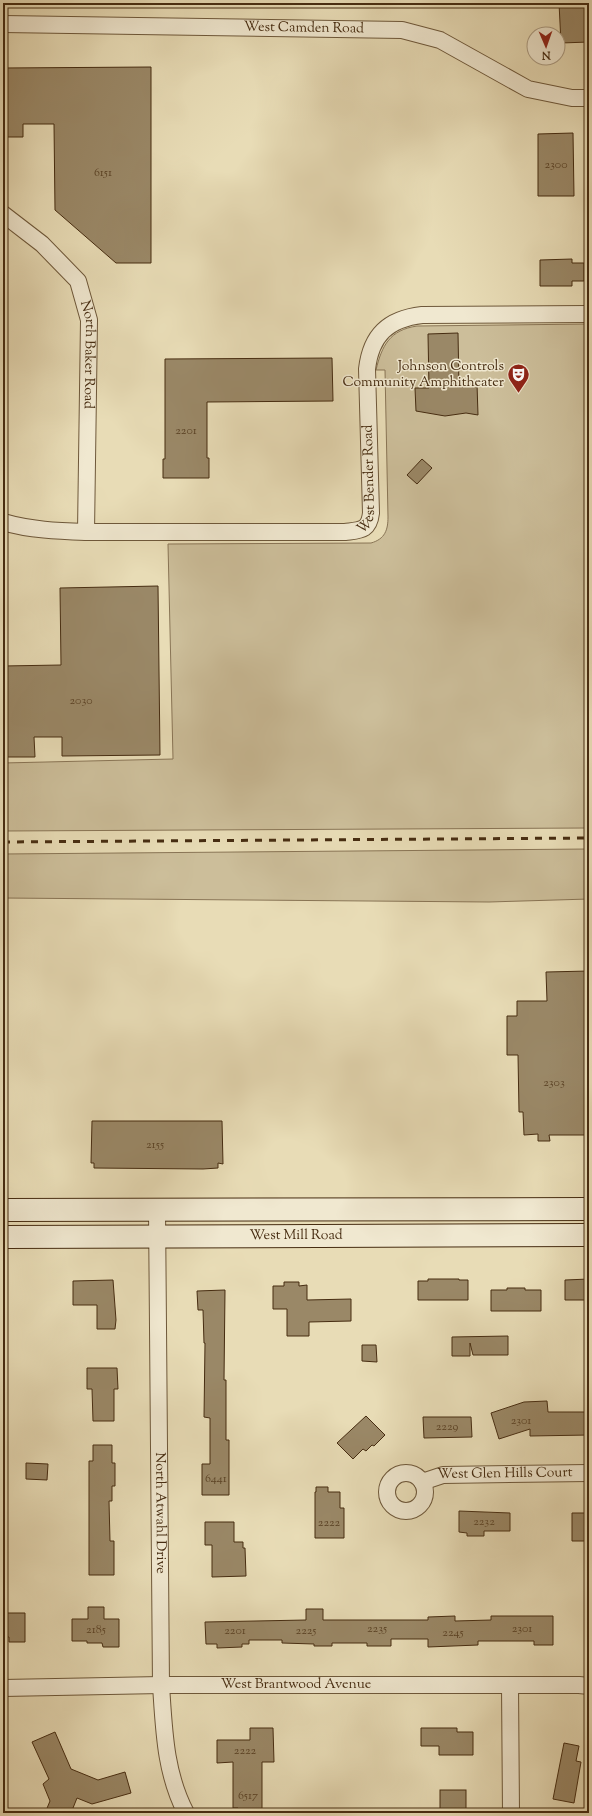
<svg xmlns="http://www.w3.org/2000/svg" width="592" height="1816" viewBox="0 0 592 1816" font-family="'Sorts Mill Goudy',serif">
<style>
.green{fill:#ccbe9a;stroke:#897556}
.building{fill:#9a8867;stroke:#462c11}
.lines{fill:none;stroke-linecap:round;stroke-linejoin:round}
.minor-casing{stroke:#6e583a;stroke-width:18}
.secondary-casing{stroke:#462c11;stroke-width:24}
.minor{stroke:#f0e8d0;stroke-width:16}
.secondary{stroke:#f0e8d0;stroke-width:22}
.rail{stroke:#462c11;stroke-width:3;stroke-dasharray:7 7;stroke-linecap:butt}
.labels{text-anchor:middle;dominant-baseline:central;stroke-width:3;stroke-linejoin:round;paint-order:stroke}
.number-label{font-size:12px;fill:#5b4326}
.street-label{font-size:14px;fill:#462c11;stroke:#f0e8d0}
.poi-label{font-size:14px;fill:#462c11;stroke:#f0e8d0;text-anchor:end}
</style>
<rect width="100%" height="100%" fill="#e8dcb6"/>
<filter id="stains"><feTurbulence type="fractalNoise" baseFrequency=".005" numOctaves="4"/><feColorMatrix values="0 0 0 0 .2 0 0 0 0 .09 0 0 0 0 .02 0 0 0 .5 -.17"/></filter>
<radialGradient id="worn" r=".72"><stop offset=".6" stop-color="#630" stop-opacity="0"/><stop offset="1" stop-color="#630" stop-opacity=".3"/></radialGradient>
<!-- green -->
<g class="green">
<path d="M589,324V828L3,831V763L173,759L168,544L371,543C385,539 388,530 388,517L385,370H376C382,345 390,330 417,326Z"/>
<polygon points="589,849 589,899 489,902 3,898 3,854"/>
</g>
<!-- building -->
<g class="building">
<polygon points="559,3 589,3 589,42 561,43"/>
<polygon points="151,67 151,263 116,263 55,210 54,124 23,124 23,137 3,137 3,68"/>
<polygon points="573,133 574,196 538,196 538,134"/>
<polygon points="572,259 572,263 584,263 584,281 572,281 572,286 540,286 540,260"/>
<polygon points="458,333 459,387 477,384 478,415 466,413 445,416 416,411 415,388 429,388 428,334"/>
<polygon points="332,358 333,401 207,402 207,458 209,458 209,478 163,478 163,459 165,459 165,359"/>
<polygon points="422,459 432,468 417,484 407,475"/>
<polygon points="158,586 160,755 62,756 62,737 34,737 35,757 3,757 3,666 61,665 60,588"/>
<polygon points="589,971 589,1135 549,1135 550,1141 538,1141 538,1134 524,1135 523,1112 519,1112 518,1055 507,1055 507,1016 517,1016 517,1001 547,1001 546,972"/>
<polygon points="92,1121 222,1121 223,1164 218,1163 218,1168 203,1169 94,1168 94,1163 91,1163"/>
<polygon points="428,1279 459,1279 459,1280 468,1280 468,1300 418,1300 418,1281 428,1281"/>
<polygon points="589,1279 589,1300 565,1300 565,1280"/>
<polygon points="113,1280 116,1320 115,1329 97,1329 97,1305 73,1305 73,1281"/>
<polygon points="284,1282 299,1282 299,1286 307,1285 307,1300 351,1299 351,1321 309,1322 309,1336 287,1336 287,1309 273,1309 273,1286 284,1286"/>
<polygon points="507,1288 525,1288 525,1290 541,1290 541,1311 491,1311 491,1290 507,1290"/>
<polygon points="225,1290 224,1380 226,1380 226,1440 229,1440 229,1495 202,1495 202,1464 210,1464 210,1418 204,1417 205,1343 204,1343 203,1310 198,1310 197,1291"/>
<polygon points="508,1336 508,1355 473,1355 470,1343 470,1356 452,1356 452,1337"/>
<polygon points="362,1345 376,1345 377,1362 362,1361"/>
<polygon points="87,1368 117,1368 118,1389 114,1389 114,1421 93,1421 92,1389 87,1389"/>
<polygon points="547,1401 548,1412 589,1412 589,1435 530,1436 530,1429 499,1439 491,1413 524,1402"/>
<polygon points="366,1416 385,1435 374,1446 372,1445 366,1451 363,1449 353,1459 337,1443"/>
<polygon points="423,1417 471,1417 472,1437 424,1438"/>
<polygon points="93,1445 112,1445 112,1463 115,1463 115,1486 112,1486 112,1501 109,1501 110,1541 114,1541 114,1575 89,1575 89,1461 93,1461"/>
<polygon points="26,1463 48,1464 47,1480 26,1479"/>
<polygon points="316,1487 328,1487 328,1492 340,1492 340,1508 344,1508 344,1538 315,1538 315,1492 316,1492"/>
<polygon points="459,1511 510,1513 510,1531 484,1531 484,1536 467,1536 467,1533 459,1532"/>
<polygon points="572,1513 588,1513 589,1541 572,1541"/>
<polygon points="205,1522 234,1522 234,1542 243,1542 243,1548 245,1548 246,1576 212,1577 212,1545 205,1545"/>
<polygon points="88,1607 104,1607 104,1619 119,1619 119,1647 103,1647 102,1643 87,1643 87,1641 72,1641 72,1619 88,1619"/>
<polygon points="306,1609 323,1609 323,1620 428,1620 428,1617 455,1616 455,1621 491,1620 491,1616 553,1616 553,1645 534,1645 534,1641 478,1641 478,1645 428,1647 428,1639 391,1639 391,1646 367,1646 367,1643 332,1643 332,1646 314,1646 314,1644 282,1643 282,1640 249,1640 249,1644 242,1644 242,1647 217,1648 217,1644 206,1644 205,1622 306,1620"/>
<polygon points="3,1613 25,1613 25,1642 9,1642 9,1637 3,1637"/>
<polygon points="250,1728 273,1728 274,1762 262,1762 262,1813 238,1813 238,1808 233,1808 233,1762 217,1763 217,1740 250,1740"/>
<polygon points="421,1728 457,1728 457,1732 473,1732 473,1755 439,1755 439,1746 421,1746"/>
<polygon points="55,1732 71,1769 98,1780 125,1772 131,1793 92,1804 77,1798 71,1813 45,1813 50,1801 43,1784 49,1779 32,1742"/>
<polygon points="564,1743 579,1746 576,1761 581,1762 574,1803 553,1799"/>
<rect x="440" y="1790" width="26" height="23"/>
</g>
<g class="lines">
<defs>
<g id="minor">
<path id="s1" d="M3,24L402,30L440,40L528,89L572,98H589"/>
<path id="s2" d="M3,214L42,244L78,281L89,320L86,532"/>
<path id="s3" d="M3,522C30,530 58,531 86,532H345C360,530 369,531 371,513L367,369C371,335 388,319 422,315L589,314"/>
<path id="s4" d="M157,1209L161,1685C164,1730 165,1773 186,1813"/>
<circle cx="406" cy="1492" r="19"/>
<path id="s5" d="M422,1482L443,1475L589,1473"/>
<polyline points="510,1685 511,1813"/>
<path id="s6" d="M3,1688L161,1685H579L589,1686"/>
</g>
<g id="secondary">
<polyline points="3,1210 589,1209"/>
<path id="s7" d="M3,1237L589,1235"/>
</g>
</defs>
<!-- minor casing -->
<use href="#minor" class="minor-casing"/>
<!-- secondary casing -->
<use href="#secondary" class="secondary-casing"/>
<!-- minor -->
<use href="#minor" class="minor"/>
<!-- secondary -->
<use href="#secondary" class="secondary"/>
<!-- rail -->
<polyline class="rail" points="3,842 589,838"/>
</g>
<!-- icons -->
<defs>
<symbol id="theatre-pin" viewBox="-11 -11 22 30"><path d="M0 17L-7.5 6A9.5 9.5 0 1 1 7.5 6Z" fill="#8f2418" stroke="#f0e8d0"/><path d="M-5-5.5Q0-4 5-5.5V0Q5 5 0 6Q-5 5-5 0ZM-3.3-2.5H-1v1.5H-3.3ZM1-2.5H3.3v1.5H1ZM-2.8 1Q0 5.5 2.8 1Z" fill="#fff"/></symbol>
</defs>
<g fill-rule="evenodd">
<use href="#theatre-pin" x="506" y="362" width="25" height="34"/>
</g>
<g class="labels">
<!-- number labels -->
<g class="number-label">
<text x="556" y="165">2300</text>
<text x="103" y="173">6151</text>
<text x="186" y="431">2201</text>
<text x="81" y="701">2030</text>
<text x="554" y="1083">2303</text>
<text x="155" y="1145">2155</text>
<text x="521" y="1421">2301</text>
<text x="447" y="1427">2229</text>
<text x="216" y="1479">6441</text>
<text x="484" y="1522">2232</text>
<text x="329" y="1523">2222</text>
<text x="377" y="1629">2235</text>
<text x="522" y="1629">2301</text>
<text x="96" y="1630">2185</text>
<text x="235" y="1631">2201</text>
<text x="306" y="1631">2225</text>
<text x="453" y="1633">2245</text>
<text x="245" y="1751">2222</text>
<text x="248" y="1796">6517</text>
</g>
<!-- street labels -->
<g class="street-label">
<text stroke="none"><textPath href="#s1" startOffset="301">West Camden Road</textPath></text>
<text stroke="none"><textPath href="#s2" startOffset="176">North Baker Road</textPath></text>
<text stroke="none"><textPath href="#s3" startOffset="412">West Bender Road</textPath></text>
<text stroke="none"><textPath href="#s7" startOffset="293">West Mill Road</textPath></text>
<text stroke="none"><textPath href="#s5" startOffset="84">West Glen Hills Court</textPath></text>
<text stroke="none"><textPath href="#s4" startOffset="304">North Atwahl Drive</textPath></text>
<text stroke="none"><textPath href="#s6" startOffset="293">West Brantwood Avenue</textPath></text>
</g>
<!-- poi labels -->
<g class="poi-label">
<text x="504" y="367">Johnson Controls<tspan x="504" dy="16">Community Amphitheater</tspan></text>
</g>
</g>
<!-- margin -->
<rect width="592" height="1816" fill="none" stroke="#e8dcb6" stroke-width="16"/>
<rect x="4" y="4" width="584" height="1808" fill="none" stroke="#462c11" stroke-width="2"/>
<rect x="8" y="8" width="576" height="1800" fill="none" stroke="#462c11"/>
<!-- north arrow -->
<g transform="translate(546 46) rotate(178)"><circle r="19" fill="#f0e8d0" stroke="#ac9d84"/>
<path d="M0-3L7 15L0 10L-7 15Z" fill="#8f2418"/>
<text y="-6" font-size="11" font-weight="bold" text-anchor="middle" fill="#462c11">N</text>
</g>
<rect width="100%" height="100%" filter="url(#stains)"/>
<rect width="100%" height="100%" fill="url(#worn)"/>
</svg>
